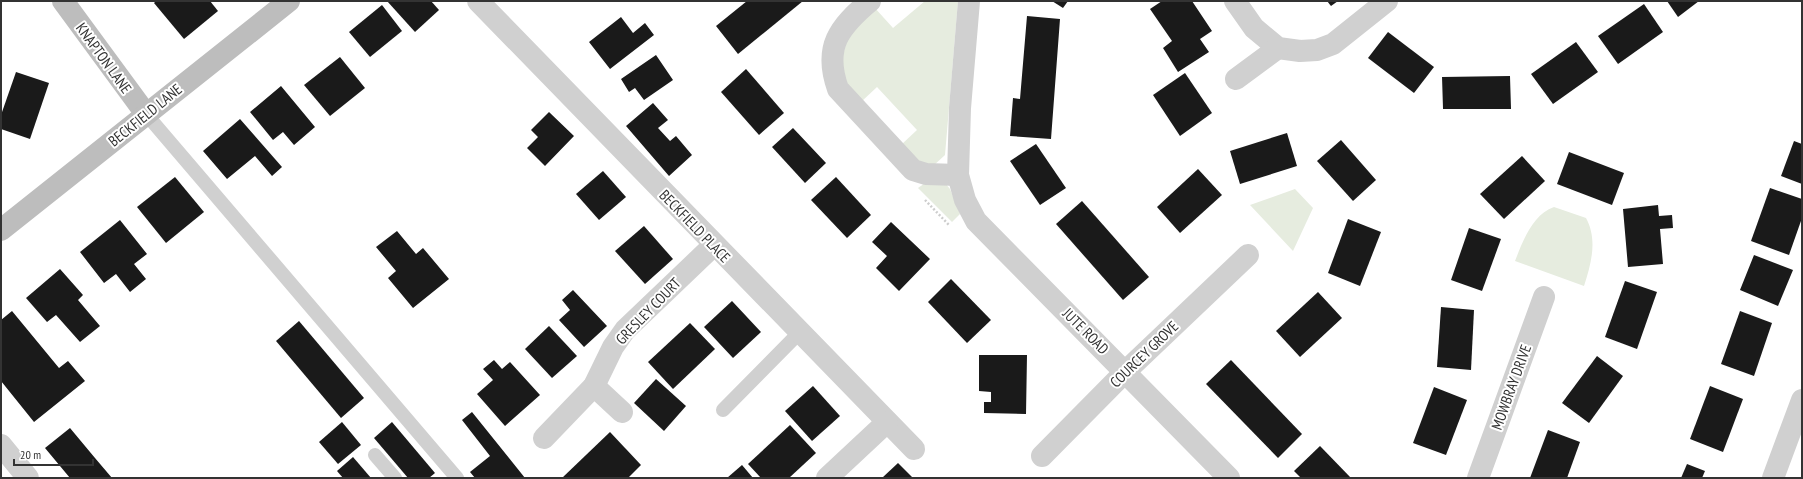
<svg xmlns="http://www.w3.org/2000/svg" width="1803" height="479" viewBox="0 0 1803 479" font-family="'PT Sans Narrow',sans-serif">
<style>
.green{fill:#e6ecdf}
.building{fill:#1a1a1a}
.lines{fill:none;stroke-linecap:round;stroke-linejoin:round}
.path{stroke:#cdcdcd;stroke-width:2.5;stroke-dasharray:2 2;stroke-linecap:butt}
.lane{stroke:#d0d0d0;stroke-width:14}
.street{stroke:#d0d0d0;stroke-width:22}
.secondary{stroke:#bdbdbd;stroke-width:22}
.labels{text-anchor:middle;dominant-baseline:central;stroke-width:4;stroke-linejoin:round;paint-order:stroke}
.street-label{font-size:15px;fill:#333;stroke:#fff}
</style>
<rect width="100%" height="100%" fill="#fff"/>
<!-- green -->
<g class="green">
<polygon points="925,1 958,1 945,155 933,166 921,166 901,145 917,130 877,87 861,102 844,84 840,68 850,26 874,7 893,28"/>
<polygon points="928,181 945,183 950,189 960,214 952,222 918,188"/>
<polygon points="1295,189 1313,208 1293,251 1250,205"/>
<path d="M1554,207L1586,218C1598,240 1591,264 1584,286L1515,261C1523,241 1532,215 1554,207Z"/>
</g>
<!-- building -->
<g class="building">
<polygon points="156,1 210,1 218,11 184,39 154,3"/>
<polygon points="387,1 431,1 439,10 415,32"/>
<polygon points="747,1 803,1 738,54 716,26"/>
<polygon points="1052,1 1068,1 1063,8"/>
<polygon points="1162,1 1192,1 1212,31 1200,39 1209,52 1178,72 1163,48 1172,41 1150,9"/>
<polygon points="1327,1 1338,1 1331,6"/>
<polygon points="1667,1 1699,1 1678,17"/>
<polygon points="1644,4 1663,32 1618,64 1598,36"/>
<polygon points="382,5 402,31 370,57 349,32"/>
<polygon points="1027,16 1060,19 1051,139 1010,136 1013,98 1020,99"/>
<polygon points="621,17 633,33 645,23 654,35 610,69 589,42"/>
<polygon points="1388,32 1434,67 1414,93 1368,58"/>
<polygon points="1576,42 1598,72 1553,104 1531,74"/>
<polygon points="656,55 673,80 644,100 635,88 629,92 621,79"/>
<polygon points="340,57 365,88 330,116 304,85"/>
<polygon points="746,69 784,113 759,135 721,92"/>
<polygon points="16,72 49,83 30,139 1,129 1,115"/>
<polygon points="1185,73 1212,113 1180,136 1153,95"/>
<polygon points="1510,76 1511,109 1443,109 1442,77"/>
<polygon points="281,86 315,127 294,145 283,132 273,140 250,112"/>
<polygon points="653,103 668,120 658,128 670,141 676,136 692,155 669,176 626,126"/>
<polygon points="549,112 574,136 545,166 527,148 538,137 531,130"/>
<polygon points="240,119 282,167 272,176 255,156 227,179 203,151"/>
<polygon points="793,128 826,163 805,183 772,147"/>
<polygon points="1287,133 1297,166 1240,184 1230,151"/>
<polygon points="1341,140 1376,180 1353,201 1317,161"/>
<polygon points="1794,141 1802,144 1802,184 1781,176"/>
<polygon points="1036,144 1066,188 1040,205 1010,161"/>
<polygon points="1569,152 1624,173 1612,205 1557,184"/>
<polygon points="1522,156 1545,181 1504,219 1480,194"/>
<polygon points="1198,169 1222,195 1180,233 1157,207"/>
<polygon points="603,171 626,197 599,220 576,194"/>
<polygon points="175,177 204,212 166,243 137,207"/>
<polygon points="836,177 871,215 847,238 811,200"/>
<polygon points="1770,188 1802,199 1802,218 1789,255 1751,241"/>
<polygon points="1082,201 1149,277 1123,300 1056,224"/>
<polygon points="1658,205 1659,216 1672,215 1673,228 1660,229 1663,264 1628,267 1623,209"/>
<polygon points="1348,219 1381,232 1360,286 1328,273"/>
<polygon points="120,220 147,254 134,264 146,279 130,292 116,274 104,283 80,252"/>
<polygon points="891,222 930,259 899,291 876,268 887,256 872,242"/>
<polygon points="644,226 673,259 645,284 615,251"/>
<polygon points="1469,228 1501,239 1482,291 1451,280"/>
<polygon points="397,231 416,254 423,248 449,279 413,308 388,278 396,271 376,247"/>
<polygon points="1754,255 1793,270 1778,306 1740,290"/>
<polygon points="60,269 83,295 78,300 100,326 80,342 56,315 47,322 26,298"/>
<polygon points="951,279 991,320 967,343 928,302"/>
<polygon points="1625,281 1657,292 1637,349 1605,337"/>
<polygon points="573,290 607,326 584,347 559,320 570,310 562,300"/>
<polygon points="1318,292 1342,318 1300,357 1276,331"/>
<polygon points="732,301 761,332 733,358 704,327"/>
<polygon points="1441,307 1474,310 1471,370 1437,367"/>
<polygon points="12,311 59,368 68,361 85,381 34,422 1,381 1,320"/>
<polygon points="1740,311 1772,323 1754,376 1721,364"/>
<polygon points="299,321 364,398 341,418 276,341"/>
<polygon points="690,323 715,349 673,389 648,362"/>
<polygon points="549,326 577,356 552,378 525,349"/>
<polygon points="979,355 1027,355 1026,414 984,413 984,402 991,402 991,392 979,391"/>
<polygon points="1597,356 1623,376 1589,423 1562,403"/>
<polygon points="494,360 502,369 510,362 540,395 505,426 477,394 493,380 483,369"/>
<polygon points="1231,360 1302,434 1278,458 1206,384"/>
<polygon points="656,379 686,406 664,431 634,403"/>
<polygon points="813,386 840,416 812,441 785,411"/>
<polygon points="1710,386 1743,399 1723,452 1690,439"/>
<polygon points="1434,387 1467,400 1446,455 1413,443"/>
<polygon points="472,412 525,478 475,478 470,472 490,456 462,420"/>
<polygon points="342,422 361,445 338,464 319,442"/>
<polygon points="392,422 435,473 429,478 408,478 374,438"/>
<polygon points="790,425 816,453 789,478 761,478 748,464"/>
<polygon points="70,428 95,458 112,478 70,478 45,448"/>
<polygon points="1548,430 1580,442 1567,478 1530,478"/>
<polygon points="610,432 641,465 628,478 562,478"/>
<polygon points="1320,446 1351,478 1301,478 1294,471"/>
<polygon points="353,457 371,478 343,478 337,471"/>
<polygon points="898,463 913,478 882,478"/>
<polygon points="1687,464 1705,471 1702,478 1681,478"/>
<polygon points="742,465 753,478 727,478"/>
</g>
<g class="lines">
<!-- path -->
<polyline class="path" points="925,200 949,225"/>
<!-- lane -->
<g class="lane">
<polyline points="146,114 457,478"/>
<polyline points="723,410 799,333"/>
<polyline points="375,455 395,478"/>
</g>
<!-- street -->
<g class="street">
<polyline points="478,1 914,449"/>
<path d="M870,1C839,27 823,47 838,89L913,170L926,174L958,175"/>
<polyline points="969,1 960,108 958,175 965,200 976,221 1229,478"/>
<polyline points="1235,1 1254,28 1278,48 1300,51 1317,50 1333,44 1387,1"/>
<polyline points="1236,79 1278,48"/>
<polyline points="594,386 622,412"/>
<polyline points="544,438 594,386 613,347 625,330 714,245"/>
<polyline points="1,445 28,478"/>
<polyline points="1042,456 1126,371 1248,255"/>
<polyline points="827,478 887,422"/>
<polyline points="1478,478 1544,297"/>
<polyline points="1773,478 1802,400"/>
</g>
<!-- secondary -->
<g class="secondary">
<polyline points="63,1 146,114"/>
<polyline points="1,230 289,1"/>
</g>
</g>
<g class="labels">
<!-- street labels -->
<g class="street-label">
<text transform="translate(104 58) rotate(54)">KNAPTON LANE</text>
<text transform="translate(145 115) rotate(-39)">BECKFIELD LANE</text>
<text transform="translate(695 226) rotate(46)">BECKFIELD PLACE</text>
<text transform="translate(648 311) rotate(-46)">GRESLEY COURT</text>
<text transform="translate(1086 331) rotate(45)">JUTE ROAD</text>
<text transform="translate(1144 354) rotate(-44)">COURCEY GROVE</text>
<text transform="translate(1511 387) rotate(-70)">MOWBRAY DRIVE</text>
</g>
</g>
<!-- border -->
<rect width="1803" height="479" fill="none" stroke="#333333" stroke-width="4"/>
<!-- scale -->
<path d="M14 459v6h79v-6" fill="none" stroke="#333333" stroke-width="2"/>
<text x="20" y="459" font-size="12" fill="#333333" stroke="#ffffff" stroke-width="3" paint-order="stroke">20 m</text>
</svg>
